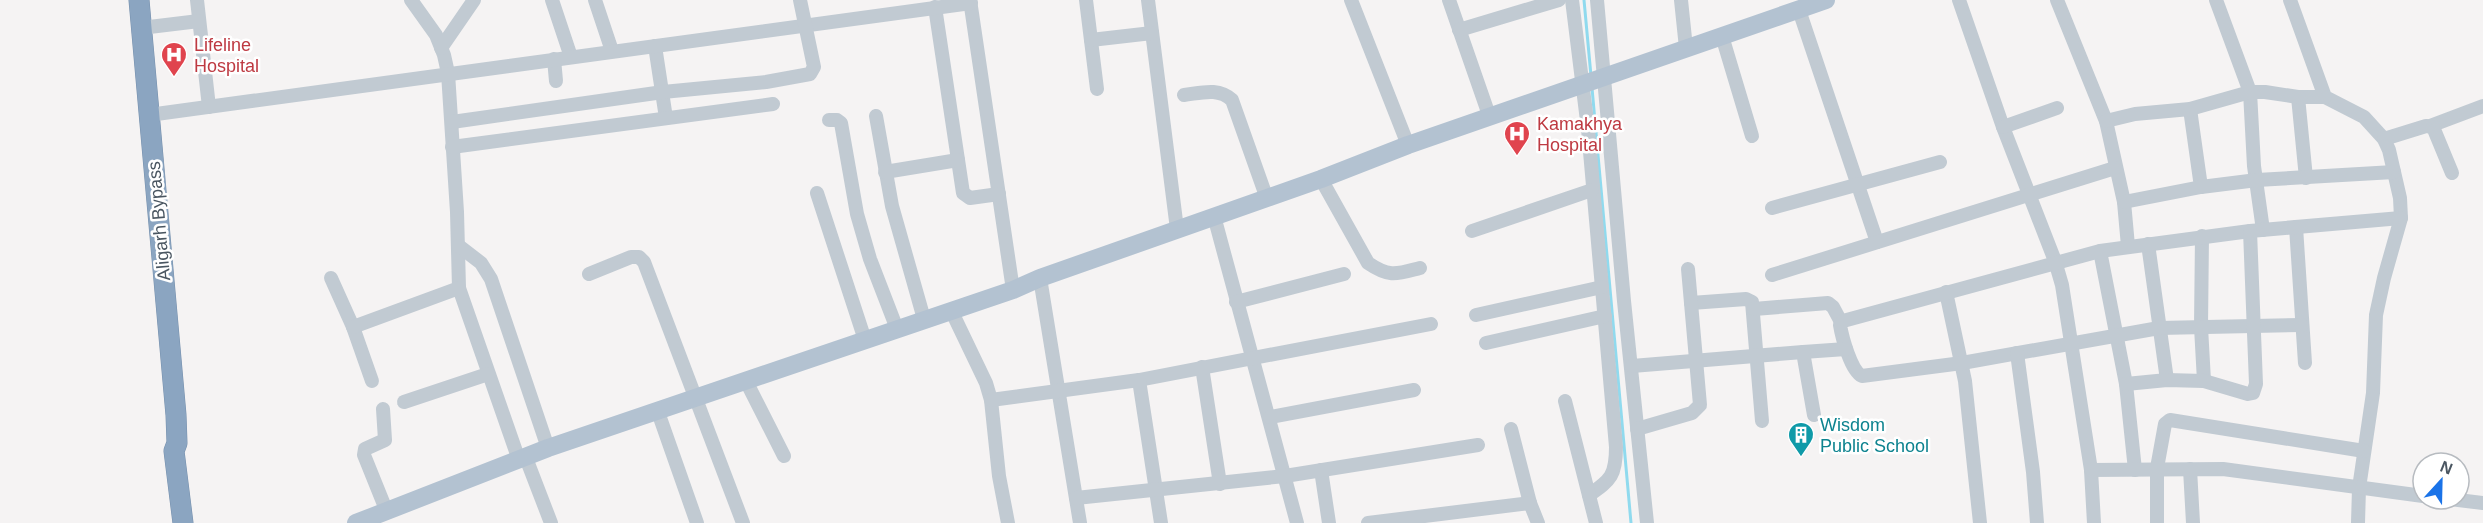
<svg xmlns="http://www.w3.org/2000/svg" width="2483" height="523" viewBox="0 0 2483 523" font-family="Arial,sans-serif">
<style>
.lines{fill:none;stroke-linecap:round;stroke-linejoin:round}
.stream{stroke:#90daee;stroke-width:3}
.highway-casing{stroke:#7690ad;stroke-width:21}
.minor{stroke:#c1cad2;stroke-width:14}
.major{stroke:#b3c2d1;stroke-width:18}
.highway{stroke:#8ba5c1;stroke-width:20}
.labels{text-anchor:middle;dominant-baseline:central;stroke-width:5;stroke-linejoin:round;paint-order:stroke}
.health-label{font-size:18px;fill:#be3a42;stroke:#fff;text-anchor:start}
.street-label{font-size:18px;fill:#4a5661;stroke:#fff}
.culture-label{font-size:18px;fill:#0d838f;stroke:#fff;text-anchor:start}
</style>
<rect width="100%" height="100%" fill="#f5f3f3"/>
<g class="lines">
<!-- stream -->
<g class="stream">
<polyline points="1584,0 1591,76"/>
<polyline points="1592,88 1631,523"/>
</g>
<defs>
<polyline id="highway" points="139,0 176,415 177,443 174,451 183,523"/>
</defs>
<!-- highway casing -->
<use href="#highway" class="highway-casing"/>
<!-- minor -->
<g class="minor">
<polyline points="197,0 209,107"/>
<polyline points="411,0 436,35 444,55 448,73 457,212 459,288"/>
<polyline points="552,0 571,57"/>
<polyline points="595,0 612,51"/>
<polyline points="970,0 1013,290"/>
<polyline points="1086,0 1097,89"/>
<polyline points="1148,0 1177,229"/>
<polyline points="1351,0 1408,145"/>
<polyline points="1449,0 1490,118"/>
<path d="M1572,0L1588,129L1616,447C1616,475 1611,480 1589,495"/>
<polyline points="1597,0 1624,301 1647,523"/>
<polyline points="1681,0 1686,48"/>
<polyline points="1959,0 2003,127 2055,261 2062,285 2091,470 2094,523"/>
<polyline points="2057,0 2106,121 2124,202 2128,246"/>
<polyline points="2216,0 2250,92 2254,166 2263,230"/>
<polyline points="2290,0 2325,97 2364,117 2384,139 2389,150 2400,198 2401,218 2384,278 2376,315 2373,393 2359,488 2358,523"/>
<polyline points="935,7 963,193 970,198 999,194"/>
<polyline points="1799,10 1877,242"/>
<polyline points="141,28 199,21"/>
<polyline points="1459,30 1559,0"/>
<polyline points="1722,36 1752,136"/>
<polyline points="1091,40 1152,33"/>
<polyline points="655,46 666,118"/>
<polyline points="441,48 474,0"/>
<polyline points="554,59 556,81"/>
<path d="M1184,95C1201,93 1218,87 1232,100L1266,196"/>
<polyline points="2298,97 2306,178"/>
<polyline points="2190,109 2201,187"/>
<polyline points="149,115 971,3"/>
<polyline points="876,116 892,206 924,319"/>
<polyline points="829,120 837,120 841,123 857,214 870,259 897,329"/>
<polyline points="2106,121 2135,114 2190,109 2250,92 2265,92 2298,97 2325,97"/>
<polyline points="452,122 663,92 766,82 810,74 814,67 800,0"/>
<polyline points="2430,126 2483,106"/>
<polyline points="2003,127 2057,108"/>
<polyline points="2384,139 2426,126 2433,127 2452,173"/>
<polyline points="452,147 773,104"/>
<polyline points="885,172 958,160"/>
<path d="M1321,179L1368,263C1390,278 1397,274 1420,268"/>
<polyline points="817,193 865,340"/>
<polyline points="2124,202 2201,187 2257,180 2394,172"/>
<polyline points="1772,208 1940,162"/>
<polyline points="1214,216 1297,523"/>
<polyline points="2296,227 2305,363"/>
<polyline points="1472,231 1592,190"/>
<polyline points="2202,236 2201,327 2204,381"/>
<polyline points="2148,244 2167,380"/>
<polyline points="459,246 481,263 491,279 548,448"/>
<polyline points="2100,251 2126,384 2135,470"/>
<polyline points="589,274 631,257 639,257 644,262 743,523"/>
<polyline points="1772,275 2115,168"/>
<polyline points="331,278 353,327 372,381"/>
<polyline points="1040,278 1080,523"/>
<polyline points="1946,292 1965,381 1980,523"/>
<polyline points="1236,302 1344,274"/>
<polyline points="1691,303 1746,299 1752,302 1762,421"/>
<polyline points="1754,309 1828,303 1833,307 1841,322"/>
<polyline points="951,310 986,383 991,400 999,476 1008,523"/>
<polyline points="1476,315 1602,287"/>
<path d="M2302,325L2159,328L1962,363L1862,376C1851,371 1842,337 1840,325L1843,321L2100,251L2250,231L2401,218"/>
<polyline points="353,327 459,288 519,460"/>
<polyline points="1486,343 1605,316"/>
<polyline points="1803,352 1846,349"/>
<polyline points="2017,353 2033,472 2037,523"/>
<polyline points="1632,366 1803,352 1814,415"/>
<polyline points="1202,367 1220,484"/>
<polyline points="1139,380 1431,324"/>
<polyline points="746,381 784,456"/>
<polyline points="2126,384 2167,380 2204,381 2248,394 2253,393 2256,384 2250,231"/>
<polyline points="991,400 1139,380 1161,523"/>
<polyline points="1565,401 1596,523"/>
<polyline points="404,402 488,374"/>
<polyline points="383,409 385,440 365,449 364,455 387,512"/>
<polyline points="658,412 697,523"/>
<polyline points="1270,417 1414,390"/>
<polyline points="1511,429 1530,503 1538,523"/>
<polyline points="1637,429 1692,413 1700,405 1688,269"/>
<polyline points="526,458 551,523"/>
<polyline points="2190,469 2193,523"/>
<polyline points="1321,470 1329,523"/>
<polyline points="2091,470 2223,469 2423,496"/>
<polyline points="1076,498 1285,476 1478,445"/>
<polyline points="2450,499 2483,503"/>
<polyline points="1368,523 1530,503"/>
<polyline points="2157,523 2157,468 2165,424 2170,420 2364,451"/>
</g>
<!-- major -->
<polyline class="major" points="356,523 548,448 1013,290 1040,278 1321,179 1408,145 1826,0"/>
<!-- highway -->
<use href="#highway" class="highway"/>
</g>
<!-- icons -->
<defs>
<symbol id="hospital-pin" viewBox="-11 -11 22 30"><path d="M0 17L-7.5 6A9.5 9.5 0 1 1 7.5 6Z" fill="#e0444e" stroke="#fff"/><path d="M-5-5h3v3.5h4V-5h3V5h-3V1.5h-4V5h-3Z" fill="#fff"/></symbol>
<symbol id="building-pin" viewBox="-11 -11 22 30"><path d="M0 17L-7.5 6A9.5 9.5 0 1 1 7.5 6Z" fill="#0f9aa8" stroke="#fff"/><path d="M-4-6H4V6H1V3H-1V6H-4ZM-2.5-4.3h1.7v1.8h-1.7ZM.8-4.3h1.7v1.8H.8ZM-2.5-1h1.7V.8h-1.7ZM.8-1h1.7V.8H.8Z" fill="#fff"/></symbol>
</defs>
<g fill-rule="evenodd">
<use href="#hospital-pin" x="159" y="40" width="30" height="40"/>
<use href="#hospital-pin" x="1502" y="119" width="30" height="40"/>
<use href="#building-pin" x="1786" y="420" width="30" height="40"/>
</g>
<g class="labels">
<!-- health labels -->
<g class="health-label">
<text x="194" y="45">Lifeline<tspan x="194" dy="21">Hospital</tspan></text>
<text x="1537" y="124">Kamakhya<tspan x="1537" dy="21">Hospital</tspan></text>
</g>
<!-- street labels -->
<g class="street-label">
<text transform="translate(159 221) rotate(-95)">Aligarh Bypass</text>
</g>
<!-- culture labels -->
<g class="culture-label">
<text x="1820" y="425">Wisdom<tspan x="1820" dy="21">Public School</tspan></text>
</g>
</g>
<!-- north arrow -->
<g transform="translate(2441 481) rotate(22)"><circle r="28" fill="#ffffff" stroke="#b7bbc0" stroke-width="1.5"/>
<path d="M0-4.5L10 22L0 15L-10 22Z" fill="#1a73e8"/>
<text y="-9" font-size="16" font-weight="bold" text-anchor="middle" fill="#4a5661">N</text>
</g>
</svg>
